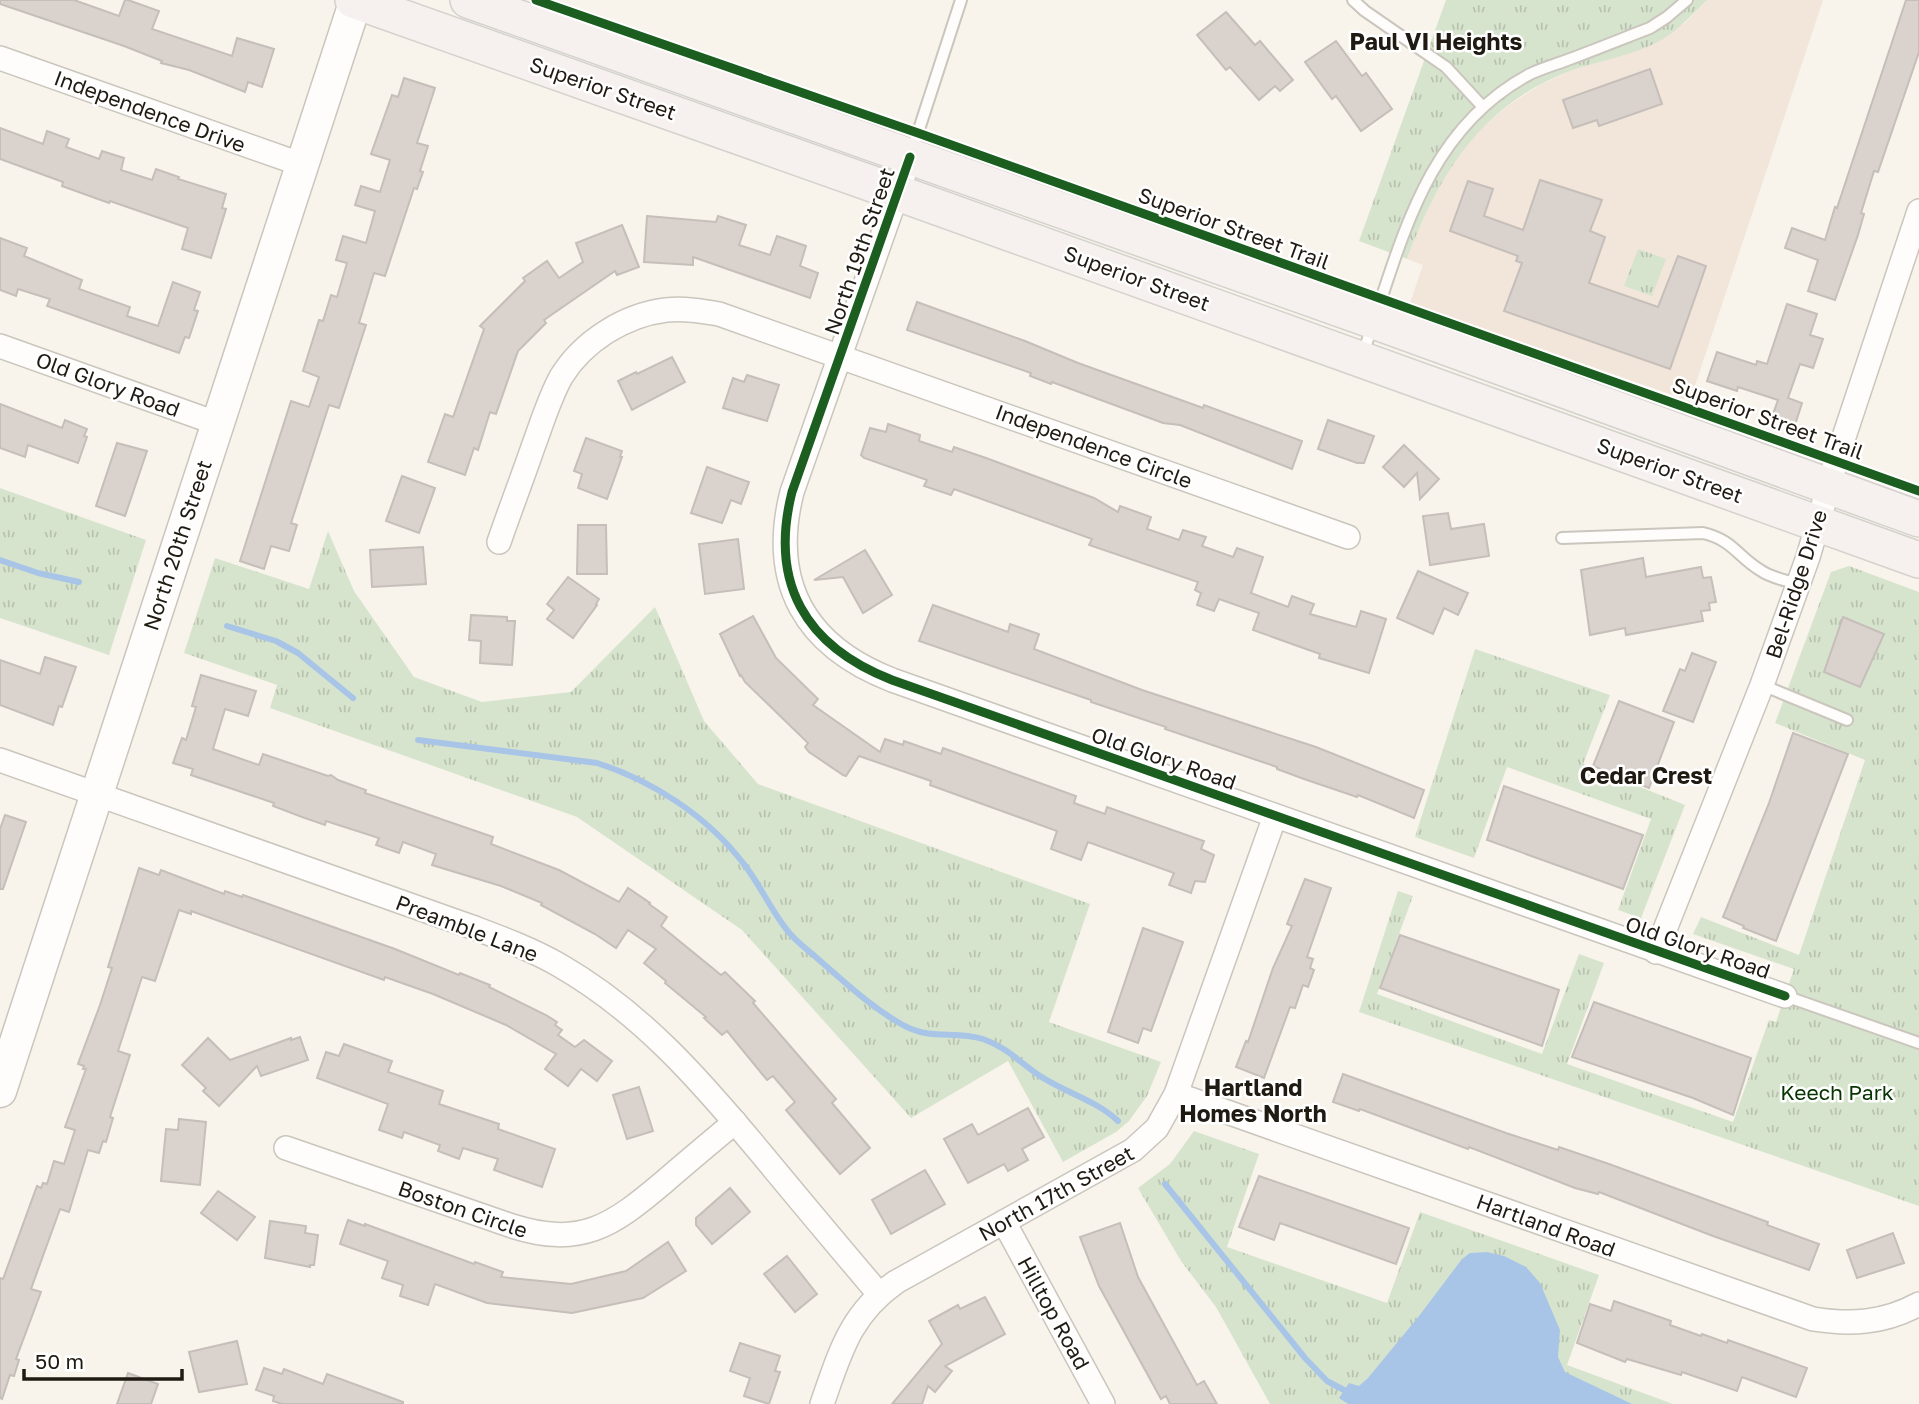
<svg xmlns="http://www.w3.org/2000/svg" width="1919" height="1404" viewBox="0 0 1919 1404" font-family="'Golos Text',sans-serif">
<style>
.commercial{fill:#f2e5da}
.grass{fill:url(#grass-tufts)}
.water{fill:#a8c5e8}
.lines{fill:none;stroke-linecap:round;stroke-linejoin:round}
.stream{stroke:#a8c5e8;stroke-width:6}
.building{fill:#d9d2cd;stroke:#c5beb9;stroke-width:2}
.lane-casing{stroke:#cac6bd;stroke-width:14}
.street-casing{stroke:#cac6bd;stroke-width:26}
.secondary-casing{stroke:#cac6bd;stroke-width:35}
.primary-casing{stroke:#d4d2cd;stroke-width:38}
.lane{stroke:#fefdfc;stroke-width:10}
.street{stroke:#fefdfc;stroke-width:23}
.secondary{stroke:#fefdfc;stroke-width:32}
.primary{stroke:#f6f1ee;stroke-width:35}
.cycleway-casing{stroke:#fff;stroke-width:13}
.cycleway{stroke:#1b5e20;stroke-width:9}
.labels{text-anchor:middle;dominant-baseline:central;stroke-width:5;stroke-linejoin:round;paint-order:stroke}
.street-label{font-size:21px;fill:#201b12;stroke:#fff}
.park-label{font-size:21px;fill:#073400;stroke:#fff}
.neighbourhood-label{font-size:23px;font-weight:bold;fill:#201b12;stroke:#fff}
</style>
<defs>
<pattern id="grass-tufts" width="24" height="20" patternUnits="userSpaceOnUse" patternTransform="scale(1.75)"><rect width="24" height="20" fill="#d7e4cd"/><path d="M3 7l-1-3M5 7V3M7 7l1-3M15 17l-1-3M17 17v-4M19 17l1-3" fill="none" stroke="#b8c3af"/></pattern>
</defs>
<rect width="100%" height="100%" fill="#f8f4eb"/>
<!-- commercial -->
<polygon class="commercial" points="1707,0 1823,0 1690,401 1410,303 1423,265 1407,259 1417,233 1434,195 1454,161 1477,132 1506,107 1540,85 1570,71 1632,51 1685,23"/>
<!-- grass -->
<g class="grass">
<path d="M1446,0H1707C1693,14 1680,28 1663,39C1641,53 1599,61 1573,70C1482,103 1439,173 1407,259L1359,241Z"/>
<polygon points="1638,249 1666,259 1652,296 1624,286"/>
<polygon points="0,488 146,540 109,655 0,618"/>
<polygon points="328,531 354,591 414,677 482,702 571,692 655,607 704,721 758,784 1090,904 1049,1022 1161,1062 1147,1096 1129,1121 1116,1132 1063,1162 1008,1061 911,1118 742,930 577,817 270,708 277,685 184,653 215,558 309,589"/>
<polygon points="1849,566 1919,592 1919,1206 1359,1012 1398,891 1413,896 1377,994 1542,1054 1579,954 1604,963 1567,1064 1733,1122 1769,1020 1776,1022 1794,969 1693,934 1701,917 1799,955 1865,760 1775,723 1831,572"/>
<polygon points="1475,649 1610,695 1583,764 1685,805 1641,918 1618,910 1651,819 1507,767 1474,858 1415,837"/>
<polygon points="1194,1131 1259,1154 1227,1247 1387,1303 1420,1212 1599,1275 1567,1365 1673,1404 1270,1404 1216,1307 1181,1261 1138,1188 1170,1164"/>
</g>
<!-- water -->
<polygon class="water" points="1487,1252 1504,1256 1526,1267 1540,1283 1560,1330 1558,1357 1565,1372 1632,1404 1348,1404 1339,1398 1349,1383 1359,1386 1368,1378 1419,1316 1462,1259 1470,1253"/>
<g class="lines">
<!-- stream -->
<g class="stream">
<polyline points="0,560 38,573 79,582"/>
<polyline points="227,626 276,641 298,653 353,698"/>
<path d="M418,740L597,763C653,781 707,816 743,863C760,884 770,909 787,930C795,941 808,950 818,959C843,981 868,1004 896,1021C930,1043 951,1029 983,1039C1006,1047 1021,1063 1040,1076C1066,1093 1096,1100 1118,1121"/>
<polyline points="1165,1184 1305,1358 1327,1381 1344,1390"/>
</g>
</g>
<!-- building -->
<g class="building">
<polygon points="0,0 74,0 119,16 125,0 128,0 159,11 152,29 232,56 237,38 274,49 262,87 248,82 245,92 189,70 161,63 162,61 124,46 0,4"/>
<polygon points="1906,0 1919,0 1919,52 1878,172 1874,171 1861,213 1864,214 1858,235 1835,300 1808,291 1818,260 1785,248 1792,228 1825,240 1835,207 1837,208"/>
<polygon points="1226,12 1255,45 1260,41 1293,80 1280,91 1275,86 1259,100 1230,67 1226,70 1197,35"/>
<polygon points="1336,41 1362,76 1366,73 1392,109 1361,131 1336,96 1332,99 1305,62"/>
<polygon points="1650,69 1662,104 1599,126 1597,120 1573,128 1563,100"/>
<polygon points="404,78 435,88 417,143 428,146 420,171 423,172 417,189 414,188 385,276 374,273 359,323 366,325 339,408 329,405 291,523 297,525 289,551 271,546 264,569 240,561 291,401 309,407 319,377 303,371 319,320 323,321 331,295 337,297 347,263 336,260 343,236 366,243 375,211 355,205 361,186 380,192 390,160 371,154 392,95 398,97"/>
<polygon points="0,128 43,144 47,131 69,139 66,147 99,159 102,151 124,158 121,170 152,180 156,169 179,177 178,179 226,194 222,208 226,209 211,258 182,249 188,228 110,201 109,203 62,186 63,182 0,159"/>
<polygon points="1540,180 1602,200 1590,231 1605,237 1589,283 1658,307 1678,256 1706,266 1670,369 1504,311 1522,263 1516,261 1518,256 1450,231 1468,181 1493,189 1484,216 1523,230"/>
<polygon points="647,216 716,222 718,216 746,225 739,245 770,255 777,236 806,246 800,266 818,273 810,298 693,257 693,265 644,262"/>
<polygon points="622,225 639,267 617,275 615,271 544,320 546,323 518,351 496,414 490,412 478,450 474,448 465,475 428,462 445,414 453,417 484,329 480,326 525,281 523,278 547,261 559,278 583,262 576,243"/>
<polygon points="0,238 27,248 24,256 82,280 79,289 130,307 127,316 158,326 173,282 200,292 194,310 198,311 189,338 185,337 179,353 47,306 50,299 18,289 16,296 0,290"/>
<polygon points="917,302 1025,341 1078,363 1203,408 1204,405 1302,441 1292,469 1180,425 1163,423 1052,382 1051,384 1030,376 1031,373 907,330"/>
<polygon points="1787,304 1817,314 1810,335 1823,339 1813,368 1800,364 1788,398 1802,403 1795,425 1772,417 1778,400 1738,387 1737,391 1707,381 1717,352 1756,365 1757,361 1767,364"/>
<polygon points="672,357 685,382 632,410 618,381 636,372 637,374"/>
<polygon points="747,375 779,385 767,421 723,408 733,378 744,382"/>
<polygon points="0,404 62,428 65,420 87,429 84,436 87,437 78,463 28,445 25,457 0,448"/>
<polygon points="1328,420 1374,436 1364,463 1357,463 1318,449"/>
<polygon points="888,424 920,435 919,441 952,452 954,447 986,458 1094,498 1118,512 1120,506 1151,517 1147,529 1179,540 1183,530 1206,537 1202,546 1233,557 1237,548 1263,557 1251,593 1288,607 1292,596 1314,604 1310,614 1356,627 1361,611 1386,619 1369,673 1319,658 1320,654 1253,630 1259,613 1219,599 1214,611 1197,605 1201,593 1195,590 1198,582 1089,545 1092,539 954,489 951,495 924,486 927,480 864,458 861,455 870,428 886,432"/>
<polygon points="586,438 622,451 620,457 622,457 607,499 578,488 582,474 574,471"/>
<polygon points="117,443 147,451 125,516 96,506"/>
<polygon points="1404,445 1439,479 1420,499 1417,473 1404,487 1383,467"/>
<polygon points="707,467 749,482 741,504 731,500 722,523 691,513"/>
<polygon points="402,476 435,488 419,533 386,521"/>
<polygon points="1448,513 1451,529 1484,524 1489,556 1430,565 1423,516"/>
<polygon points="578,525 606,525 607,574 577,574"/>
<polygon points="738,539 744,589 705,594 699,544"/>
<polygon points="423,547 426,584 372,587 370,550"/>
<polygon points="865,550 892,595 863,613 843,577 814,580"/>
<polygon points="1643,558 1646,577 1701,567 1703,578 1711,577 1716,602 1709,603 1710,610 1701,611 1703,621 1626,635 1625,628 1590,635 1581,570"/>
<polygon points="1418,571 1468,593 1458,615 1444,608 1433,634 1397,618"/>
<polygon points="568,577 599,599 596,604 597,605 573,638 547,619 554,610 547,604"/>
<polygon points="933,605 1008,632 1010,624 1039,634 1034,649 1142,690 1316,747 1424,790 1414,818 1358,795 1357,797 1304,779 1277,769 1277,767 1165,729 1166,727 1091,702 1091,700 919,641"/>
<polygon points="471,615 507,617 507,621 515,621 512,665 480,663 481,641 469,640"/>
<polygon points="753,616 776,658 818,699 813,705 880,752 885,739 903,745 904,741 941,754 943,748 1076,796 1074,803 1105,814 1107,807 1204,841 1201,849 1214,855 1205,882 1195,881 1191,893 1169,885 1174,873 1088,842 1081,860 1051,849 1057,831 930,785 931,781 859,756 846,776 843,775 809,752 805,747 808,743 745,682 741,675 740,676 720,634"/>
<polygon points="1843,617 1884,634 1860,687 1824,672"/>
<polygon points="1692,653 1716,662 1693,722 1663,711 1680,669 1685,671"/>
<polygon points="45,657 76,667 62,707 59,706 53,725 0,705 0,660 40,674"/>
<polygon points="201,675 256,691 248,716 225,709 213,749 259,765 263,754 328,776 331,775 338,780 366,790 365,793 493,837 491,844 559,870 619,902 628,888 650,903 649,904 667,917 661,926 721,975 725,972 755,1001 753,1003 836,1099 832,1103 870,1148 840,1174 786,1110 795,1102 773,1076 767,1080 727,1031 722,1035 704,1018 706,1017 665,983 666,981 644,963 656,949 628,930 616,948 595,934 541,905 542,903 501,886 432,865 436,854 403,842 399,853 376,845 379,838 326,821 325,825 302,817 273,806 274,803 191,775 193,769 173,763 182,738 186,740 196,707 192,706"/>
<polygon points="1619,701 1674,722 1649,788 1593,766"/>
<polygon points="1793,733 1848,754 1776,941 1743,928 1744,926 1723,917 1769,803"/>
<polygon points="1504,786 1643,835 1623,889 1487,840"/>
<polygon points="5,815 26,822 3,889 0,889 0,829"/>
<polygon points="139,868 159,875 161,870 224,894 225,891 242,897 243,895 395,949 459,975 460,973 490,985 489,987 546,1015 557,1022 555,1025 562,1030 558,1035 575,1047 584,1040 612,1061 597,1081 581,1069 568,1086 545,1069 556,1054 506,1025 433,994 385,977 384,980 191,911 191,914 179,910 155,981 142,977 118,1051 130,1055 110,1117 113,1118 106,1142 103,1141 99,1153 88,1150 69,1212 60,1209 31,1289 41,1292 16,1359 19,1360 14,1376 10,1375 2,1399 0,1398 0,1278 3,1279 37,1186 41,1188 43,1183 47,1184 54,1161 64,1164 75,1130 65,1127 86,1069 83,1069 84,1066 78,1064 100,1005 112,968 108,967"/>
<polygon points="1305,879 1331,888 1307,957 1313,959 1310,968 1314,970 1308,987 1303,985 1295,1008 1290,1007 1264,1078 1236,1067 1246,1041 1248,1042 1273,968 1292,926 1287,924"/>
<polygon points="1143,928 1183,942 1151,1031 1143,1028 1138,1043 1108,1032"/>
<polygon points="1400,935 1559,990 1542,1046 1380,988"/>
<polygon points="1594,1002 1751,1058 1733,1115 1693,1098 1572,1057"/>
<polygon points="300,1037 308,1060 261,1076 257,1066 219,1106 203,1091 206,1088 182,1065 208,1038 230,1060 291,1038 291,1040"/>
<polygon points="344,1044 392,1061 388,1072 443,1091 439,1104 499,1124 498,1129 555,1149 542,1187 494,1170 498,1159 463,1148 459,1159 438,1151 440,1145 404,1132 402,1138 379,1130 388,1104 317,1078 326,1052 339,1056"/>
<polygon points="1343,1074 1506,1133 1558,1150 1559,1147 1609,1164 1768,1222 1767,1225 1819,1244 1809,1270 1713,1236 1599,1192 1598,1194 1575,1188 1469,1147 1468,1149 1360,1109 1359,1111 1333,1102"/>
<polygon points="639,1087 653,1131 627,1139 613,1095"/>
<polygon points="1028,1108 1044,1137 1022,1149 1028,1160 1008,1171 1004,1164 968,1183 944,1139 972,1124 978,1135"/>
<polygon points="179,1119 206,1122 200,1185 161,1181 166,1129 178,1130"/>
<polygon points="925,1170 945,1204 891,1234 872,1200"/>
<polygon points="1259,1176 1409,1228 1396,1264 1280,1223 1274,1240 1239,1227"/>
<polygon points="730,1188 750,1212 712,1244 696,1225 696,1218"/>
<polygon points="218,1191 255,1217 237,1240 201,1213"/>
<polygon points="348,1220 365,1226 365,1224 474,1264 475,1262 503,1272 501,1277 571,1284 626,1271 668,1242 686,1271 643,1298 572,1313 487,1303 435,1284 428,1305 400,1296 403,1285 382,1278 388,1261 340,1244"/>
<polygon points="270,1221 306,1226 305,1233 318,1235 314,1265 310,1265 310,1267 265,1258"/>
<polygon points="1120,1223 1138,1277 1197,1385 1204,1381 1217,1404 1170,1404 1166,1396 1161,1399 1099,1286 1080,1237"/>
<polygon points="1893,1233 1904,1263 1857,1278 1847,1250"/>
<polygon points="787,1256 817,1294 795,1312 764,1274"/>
<polygon points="985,1297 1005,1334 945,1366 952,1371 935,1392 928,1386 922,1404 892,1404 942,1344 929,1321 958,1305 960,1309"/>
<polygon points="1614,1301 1671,1321 1670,1325 1701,1336 1702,1334 1727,1343 1728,1340 1807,1368 1796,1397 1742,1377 1737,1391 1682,1372 1681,1375 1627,1359 1625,1362 1577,1343 1590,1304 1611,1311"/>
<polygon points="237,1341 247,1384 199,1392 189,1352"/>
<polygon points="740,1343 780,1356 775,1371 780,1372 769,1404 744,1396 750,1378 730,1371"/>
<polygon points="264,1368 282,1374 284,1369 323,1384 327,1374 403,1402 403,1404 282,1404 273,1401 274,1396 256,1390"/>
<polygon points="128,1373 158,1384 151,1404 117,1404"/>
</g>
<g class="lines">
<defs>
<g id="lane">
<polyline points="1353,0 1365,11 1446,67 1483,107"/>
<polyline points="911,154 961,0"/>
<path d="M1362,356C1400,250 1421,132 1530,74C1543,68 1557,64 1570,59C1597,49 1624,38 1650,28L1667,17L1687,0"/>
<path d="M1562,538L1703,533C1733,540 1737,556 1760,570C1771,578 1785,580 1798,584"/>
<polyline points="1762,685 1847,720"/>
<polyline points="1785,996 1919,1043"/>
</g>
<g id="street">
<polyline points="0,58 300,164"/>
<path d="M910,157L792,492C769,583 805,646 892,680L1785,996"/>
<polyline points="0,346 216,423"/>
<path d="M499,542C510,510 522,479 533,447C542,423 549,399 561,377C583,341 625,315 666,310C684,308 702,311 719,314L1348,537"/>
<path d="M0,760L472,927C501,938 531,949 559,965C641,1012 700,1080 760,1152C799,1199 839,1247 879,1294"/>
<polyline points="1656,952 1762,685 1808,557 1836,461 1919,211"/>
<path d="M1176,1094L1813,1319C1851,1325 1884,1323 1919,1304"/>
<path d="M286,1148L512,1226C581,1248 612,1226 664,1182C687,1162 711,1142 735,1122"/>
<polyline points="1004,1222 1103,1404"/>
<path d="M822,1404C840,1353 850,1314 896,1282L1133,1150L1157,1128L1176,1094L1275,816"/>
</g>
<polyline id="secondary" points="0,1091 356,0"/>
<g id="primary">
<polyline points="353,0 898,193 1919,560"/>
<polyline points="468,0 1374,321 1919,519"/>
</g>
</defs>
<!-- lane casing -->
<use href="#lane" class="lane-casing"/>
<!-- street casing -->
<use href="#street" class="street-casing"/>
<!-- secondary casing -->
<use href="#secondary" class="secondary-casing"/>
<!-- primary casing -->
<use href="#primary" class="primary-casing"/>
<!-- lane -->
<use href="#lane" class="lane"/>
<!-- street -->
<use href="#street" class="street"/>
<!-- secondary -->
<use href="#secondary" class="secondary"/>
<!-- primary -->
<use href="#primary" class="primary"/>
<defs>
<g id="cycleway">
<polyline points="536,0 918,133 1919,491"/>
<path d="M910,157L792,492C769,583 805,646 892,680L1785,996"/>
</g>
</defs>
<!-- cycleway casing -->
<use href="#cycleway" class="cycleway-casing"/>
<!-- cycleway -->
<use href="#cycleway" class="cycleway"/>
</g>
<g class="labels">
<!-- street labels -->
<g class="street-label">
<text transform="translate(603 88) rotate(19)">Superior Street</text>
<text transform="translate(150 111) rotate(20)">Independence Drive</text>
<text transform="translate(1234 228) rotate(20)">Superior Street Trail</text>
<text transform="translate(859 251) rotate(-71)">North 19th Street</text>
<text transform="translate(1137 278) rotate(20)">Superior Street</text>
<text transform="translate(108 384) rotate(20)">Old Glory Road</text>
<text transform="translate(1768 418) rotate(20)">Superior Street Trail</text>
<text transform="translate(1094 446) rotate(20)">Independence Circle</text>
<text transform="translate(1670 470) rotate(20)">Superior Street</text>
<text transform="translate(177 545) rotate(-72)">North 20th Street</text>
<text transform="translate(1796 584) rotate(-72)">Bel-Ridge Drive</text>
<text transform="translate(1164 758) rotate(19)">Old Glory Road</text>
<text transform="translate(467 928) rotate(21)">Preamble Lane</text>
<text transform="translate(1698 947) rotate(19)">Old Glory Road</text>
<text transform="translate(1056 1193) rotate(-29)">North 17th Street</text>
<text transform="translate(463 1209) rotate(19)">Boston Circle</text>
<text transform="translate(1546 1225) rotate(20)">Hartland Road</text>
<text transform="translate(1054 1313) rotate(61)">Hilltop Road</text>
</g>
<!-- park labels -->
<g class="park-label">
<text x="1837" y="1092">Keech Park</text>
</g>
<!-- neighbourhood labels -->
<g class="neighbourhood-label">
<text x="1436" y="41">Paul VI Heights</text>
<text x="1646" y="775">Cedar Crest</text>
<text x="1253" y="1087">Hartland<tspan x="1253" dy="26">Homes North</tspan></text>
</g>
</g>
<!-- scale -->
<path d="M24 1369v10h158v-10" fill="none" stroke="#201b12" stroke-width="3.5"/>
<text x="35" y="1369" font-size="21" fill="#201b12" stroke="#ffffff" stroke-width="5" paint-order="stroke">50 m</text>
</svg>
